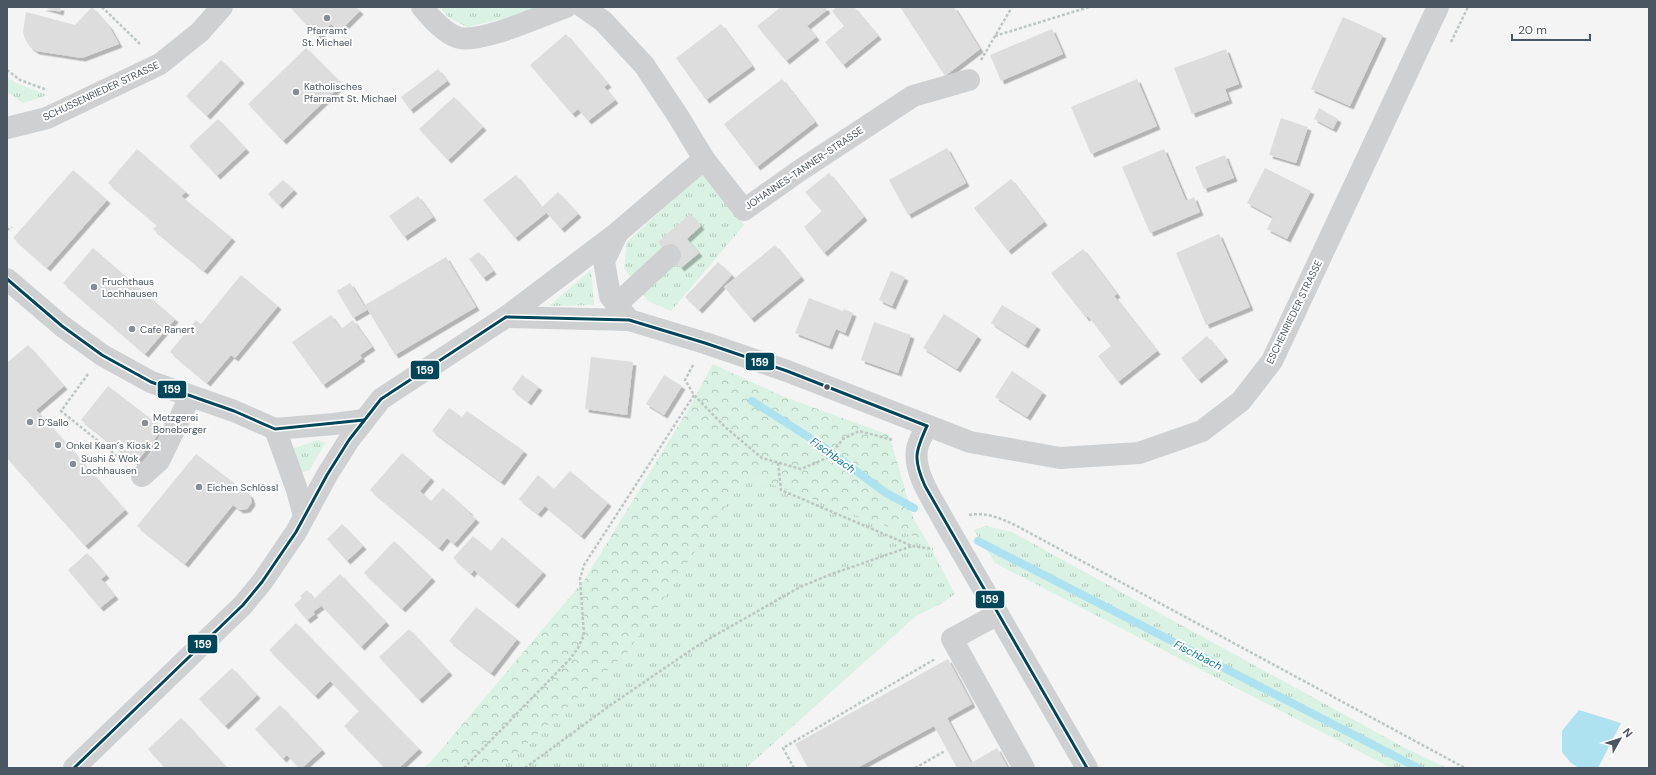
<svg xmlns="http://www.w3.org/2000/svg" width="1656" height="775" viewBox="0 0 1656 775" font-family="'DM Sans',sans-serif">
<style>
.grass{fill:url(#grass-tufts)}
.forest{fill:url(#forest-crowns)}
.water{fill:#aee2f0}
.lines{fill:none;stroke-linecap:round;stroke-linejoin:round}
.stream{stroke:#aee2f0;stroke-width:8}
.building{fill:#ddddde;filter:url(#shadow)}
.path{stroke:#bcc7c4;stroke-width:2.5;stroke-dasharray:3 2;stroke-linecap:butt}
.minor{stroke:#ced0d2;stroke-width:22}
.bus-1-casing{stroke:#fff;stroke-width:6}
.bus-1{stroke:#00465a;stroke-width:3}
.poi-dot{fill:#868d94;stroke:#fff;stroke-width:1.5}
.bus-dot{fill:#4a5661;stroke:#fff;stroke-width:1.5}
.labels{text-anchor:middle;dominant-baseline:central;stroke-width:4;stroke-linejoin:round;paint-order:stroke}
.poi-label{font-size:10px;fill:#4a5661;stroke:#fff;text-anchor:start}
.street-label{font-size:10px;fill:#4a5661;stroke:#fff}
.water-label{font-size:11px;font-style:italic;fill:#0c7c9b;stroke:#fff}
.line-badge{stroke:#fff;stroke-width:1.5}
.badge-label{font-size:11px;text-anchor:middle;font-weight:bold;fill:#fff}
</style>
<defs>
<pattern id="grass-tufts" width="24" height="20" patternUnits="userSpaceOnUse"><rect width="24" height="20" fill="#d9f2e3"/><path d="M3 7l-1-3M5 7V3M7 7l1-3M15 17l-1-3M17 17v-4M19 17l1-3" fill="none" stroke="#b2c7bb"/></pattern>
<pattern id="forest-crowns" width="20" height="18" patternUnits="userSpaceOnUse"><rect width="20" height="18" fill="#d9f2e3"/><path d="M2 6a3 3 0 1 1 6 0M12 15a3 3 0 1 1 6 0" fill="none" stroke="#b2c7bb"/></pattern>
<filter id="shadow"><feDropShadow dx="3.5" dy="3.5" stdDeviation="0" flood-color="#0004"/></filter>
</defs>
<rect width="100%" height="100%" fill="#f4f4f4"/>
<!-- grass -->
<g class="grass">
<polygon points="439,7 551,7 467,27 448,17"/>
<polygon points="7,77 18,84 48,95 23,103 7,92"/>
<polygon points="702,173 744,225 671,311 648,301 624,268 627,242"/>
<polygon points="591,270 594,305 549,306"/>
<polygon points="318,440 325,443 310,470 303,472 292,458 292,449"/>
<polygon points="746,475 927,541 955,594 942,603 916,616 746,768 500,768 627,653"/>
<polygon points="986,526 1012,532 1405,748 1447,768 1391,768 995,563 974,530"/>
</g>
<!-- forest -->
<polygon class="forest" points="713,364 782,396 889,435 914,520 927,541 746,475 627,653 500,768 424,768 434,758 585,579 689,408"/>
<!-- water -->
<polygon class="water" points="1579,710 1621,723 1598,768 1579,768 1571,763 1562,752 1562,731"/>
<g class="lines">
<!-- stream -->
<g class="stream">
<polyline points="752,401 821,445 886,493 914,508"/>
<polyline points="978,541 1418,768"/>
</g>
</g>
<!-- building -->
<g class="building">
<polygon points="42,7 61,7 60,12"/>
<polygon points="92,7 109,26 119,44 82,58 36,51 30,47 25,39 23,32 26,12 75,25"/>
<polygon points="290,7 356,7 360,11 339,32 331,24 318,37"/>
<polygon points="781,7 825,7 827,10 807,26 816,37 786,61 757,26"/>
<polygon points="837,7 854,7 878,36 843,65 825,42 844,26 832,11"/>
<polygon points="900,7 954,7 980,49 945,76"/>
<polygon points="1343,17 1383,35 1350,106 1311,89"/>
<polygon points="721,24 752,66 706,100 676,58"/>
<polygon points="1052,29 1063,54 1001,81 990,55"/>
<polygon points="566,34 608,84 604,87 615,100 588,121 578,109 572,114 530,65"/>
<polygon points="306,48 342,84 283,141 248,104"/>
<polygon points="1226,49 1239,84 1225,89 1229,100 1192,114 1174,68"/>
<polygon points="221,60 241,80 207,116 186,96"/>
<polygon points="438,69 447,81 410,110 401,97"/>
<polygon points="782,79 815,122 757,167 724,124"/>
<polygon points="1137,79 1157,126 1091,154 1071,107"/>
<polygon points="454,97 483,127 448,160 419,129"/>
<polygon points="1319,108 1338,119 1333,129 1314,119"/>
<polygon points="1281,118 1308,127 1296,163 1269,155"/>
<polygon points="218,119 246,149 217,176 189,146"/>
<polygon points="947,148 966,183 908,215 889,180"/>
<polygon points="137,149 186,192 181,196 232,238 204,271 153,229 157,225 108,183"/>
<polygon points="1164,149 1186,201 1194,197 1200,212 1150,233 1122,167"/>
<polygon points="1225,155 1234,178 1204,189 1195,167"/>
<polygon points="1265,168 1311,191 1287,239 1267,229 1273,217 1247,203"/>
<polygon points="73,170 107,200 47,268 13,238"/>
<polygon points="829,173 864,217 824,253 804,227 822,211 805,192"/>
<polygon points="516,175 546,213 515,238 483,200"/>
<polygon points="1011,179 1044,222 1008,251 974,208"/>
<polygon points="283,180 294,190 279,205 268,194"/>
<polygon points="558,192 578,214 561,229 542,207"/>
<polygon points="418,196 433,217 404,237 389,216"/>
<polygon points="690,214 701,226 687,239 699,253 681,268 658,242"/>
<polygon points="1219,234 1250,307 1206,325 1176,253"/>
<polygon points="775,245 801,277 751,319 724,287"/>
<polygon points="93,248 175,319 145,354 63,283"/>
<polygon points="1083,249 1117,294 1114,296 1157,351 1118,382 1098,356 1111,346 1088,316 1086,318 1051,273"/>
<polygon points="479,252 493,271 483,278 469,259"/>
<polygon points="446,257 476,307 395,355 365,305"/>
<polygon points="718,262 732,275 699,310 685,297"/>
<polygon points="891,271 905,277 892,306 879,300"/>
<polygon points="241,275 278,306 235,358 231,355 207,383 170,352 196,320 201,324"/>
<polygon points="350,283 367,310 353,318 337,291"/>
<polygon points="809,298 843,311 844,309 853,313 845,333 836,329 829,346 795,333"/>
<polygon points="1002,305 1037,326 1025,345 991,323"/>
<polygon points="944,314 978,336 957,369 923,348"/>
<polygon points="331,315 341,329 353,320 372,347 360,355 362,358 323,385 292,342"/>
<polygon points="874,322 911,335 898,373 861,360"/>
<polygon points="1207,336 1225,358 1198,380 1181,358"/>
<polygon points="28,345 64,386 36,410 125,510 85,546 7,458 7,363"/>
<polygon points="591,357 633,362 627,415 585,409"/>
<polygon points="1012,371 1043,392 1027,417 995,397"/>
<polygon points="522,375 539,387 528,402 512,389"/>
<polygon points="664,375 682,386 664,415 646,404"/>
<polygon points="108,386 163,428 136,463 81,420"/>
<polygon points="449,408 462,417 467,411 524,451 501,482 432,431"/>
<polygon points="402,453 431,478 420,491 425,496 431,501 443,488 470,512 469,513 476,519 454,544 447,538 439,548 370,490"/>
<polygon points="196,454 250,495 252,502 247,509 240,510 233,505 185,564 137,526"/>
<polygon points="570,471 608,503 581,536 545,506 538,514 519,499 538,475 554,489"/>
<polygon points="342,524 363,546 347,561 327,539"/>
<polygon points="473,536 491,551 502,537 543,572 515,605 474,570 471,574 453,558"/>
<polygon points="394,541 432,578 402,609 364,573"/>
<polygon points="87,553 106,575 101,579 115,596 100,608 68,570"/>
<polygon points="340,574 386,622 361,647 318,602 321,606 313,612 315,614 307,620 294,605 302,598 300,596 307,590 314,599"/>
<polygon points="476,607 517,639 491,673 449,641"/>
<polygon points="296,623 419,749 399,768 385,768 344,726 359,711 330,681 315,696 269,650"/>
<polygon points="409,629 449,672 419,700 379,657"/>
<polygon points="948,659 972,704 947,718 971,763 997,748 1008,768 957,768 934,726 857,768 808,768 795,744"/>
<polygon points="232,668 257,695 225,726 199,699"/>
<polygon points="280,705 322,750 302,768 299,768 287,755 283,759 255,729"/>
<polygon points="181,718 226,767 224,768 165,768 148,749"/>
</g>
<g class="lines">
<!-- path -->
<g class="path">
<polyline points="102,7 141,45"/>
<polyline points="995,36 1089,7"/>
<polyline points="1451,42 1468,7"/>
<polyline points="981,60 1012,7"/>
<polyline points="7,70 20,80 47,90"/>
<polyline points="7,230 12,227"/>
<polyline points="693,365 685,380 694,395 725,427 762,458 801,469 827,458 843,439 859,431 893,440"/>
<polyline points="88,374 61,411 123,461"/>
<polyline points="778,463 781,490 912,546 933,549"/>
<path d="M969,515C986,512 1000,518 1015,525L1465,768"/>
<polyline points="464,768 570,659 578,648 584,635 580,579 584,565 694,395"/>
<polyline points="525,768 612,704 700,644 800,587 829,575 912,546"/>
<polyline points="794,768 783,748 935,659"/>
<polyline points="915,768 945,751"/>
</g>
<!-- minor -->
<g class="minor">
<path d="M422,7C430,17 447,36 460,38C485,42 540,16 566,7"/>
<polyline points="583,7 603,21 644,65 678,116 704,159 744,210 799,171 913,96 969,80"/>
<polyline points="7,128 47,118 160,64 200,32 222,7"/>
<polyline points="617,234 604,261 610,296 629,320"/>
<polyline points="7,279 62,326 102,355 151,382 234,411 275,429 334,424 364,420"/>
<polyline points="617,304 670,255"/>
<polyline points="506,317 629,320 705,343 787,371 970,442 1060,458 1139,453 1202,431 1241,401 1272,361 1438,7"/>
<path d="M927,426C924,433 918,441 917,449C913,473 933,500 944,521L1087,768"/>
<polyline points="275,429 297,490 304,516"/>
<polyline points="142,476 159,461 190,397"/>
<polyline points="998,614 952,639 1024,768"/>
<polyline points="74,768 243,605 262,582 296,532 327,475 349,440 381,399 506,317 617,233 704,159"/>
</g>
<defs>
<g id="bus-1">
<polyline points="7,279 62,326 102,355 151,382 234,411 275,429 364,420"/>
<path d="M927,426C915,452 913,459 925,486L1087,768"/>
<polyline points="74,768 243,605 262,582 296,532 327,475 349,440 381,399 506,317 629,320 705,343 787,371 927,426"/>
</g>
</defs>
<!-- bus-1 casing -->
<use href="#bus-1" class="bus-1-casing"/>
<!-- bus-1 -->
<use href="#bus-1" class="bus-1"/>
</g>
<!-- markers -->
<g class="poi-dot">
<circle cx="327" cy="18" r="4"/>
<circle cx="296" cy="92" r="4"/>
<circle cx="94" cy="287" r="4"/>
<circle cx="132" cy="329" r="4"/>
<circle cx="30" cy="422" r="4"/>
<circle cx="145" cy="423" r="4"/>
<circle cx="58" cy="445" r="4"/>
<circle cx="73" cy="464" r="4"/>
<circle cx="199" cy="487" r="4"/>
</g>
<circle class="bus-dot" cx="827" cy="387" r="3.5"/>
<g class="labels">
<!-- poi labels -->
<g class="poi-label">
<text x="327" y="30" text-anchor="middle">Pfarramt<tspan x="327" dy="12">St. Michael</tspan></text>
<text x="304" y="86">Katholisches<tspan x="304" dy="12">Pfarramt St. Michael</tspan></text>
<text x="102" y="281">Fruchthaus<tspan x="102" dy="12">Lochhausen</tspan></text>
<text x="140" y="329">Cafe Ranert</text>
<text x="153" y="417">Metzgerei<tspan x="153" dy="12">Boneberger</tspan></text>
<text x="38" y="422">D´Sallo</text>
<text x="66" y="445">Onkel Kaan´s Kiosk 2</text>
<text x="81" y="458">Sushi &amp; Wok<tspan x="81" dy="12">Lochhausen</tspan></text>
<text x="207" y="487">Eichen Schlössl</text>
</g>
<!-- street labels -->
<g class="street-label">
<text transform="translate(101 91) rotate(-25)">SCHUSSENRIEDER STRASSE</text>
<text transform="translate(804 168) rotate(-34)">JOHANNES-TANNER-STRASSE</text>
<text transform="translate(1294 312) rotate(-64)">ESCHENRIEDER STRASSE</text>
</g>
<!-- water labels -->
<g class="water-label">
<text transform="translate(833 455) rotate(36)">Fischbach</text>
<text transform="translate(1198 655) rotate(27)">Fischbach</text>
</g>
</g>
<g class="line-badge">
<rect x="745" y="352" width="30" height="19" rx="4" fill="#00465a"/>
<rect x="410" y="360" width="30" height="20" rx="4" fill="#00465a"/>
<rect x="157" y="380" width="30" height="19" rx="4" fill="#00465a"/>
<rect x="975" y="590" width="30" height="19" rx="4" fill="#00465a"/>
<rect x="187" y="634" width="31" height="20" rx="4" fill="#00465a"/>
</g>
<g class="badge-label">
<text x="760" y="366">159</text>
<text x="425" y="374">159</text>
<text x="172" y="393">159</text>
<text x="990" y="603">159</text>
<text x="203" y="648">159</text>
</g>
<!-- border -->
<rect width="1656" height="775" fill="none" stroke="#4a5661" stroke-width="16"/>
<!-- north arrow -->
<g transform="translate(1620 739) rotate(51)" stroke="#ffffff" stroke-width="3" paint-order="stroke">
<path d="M0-3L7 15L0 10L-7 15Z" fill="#4a5661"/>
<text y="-6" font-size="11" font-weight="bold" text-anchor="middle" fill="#4a5661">N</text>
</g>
<!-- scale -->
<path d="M1512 34v6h78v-6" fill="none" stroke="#4a5661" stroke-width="2"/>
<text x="1518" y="34" font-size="12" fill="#4a5661" stroke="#ffffff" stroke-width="3" paint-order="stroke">20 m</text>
</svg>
